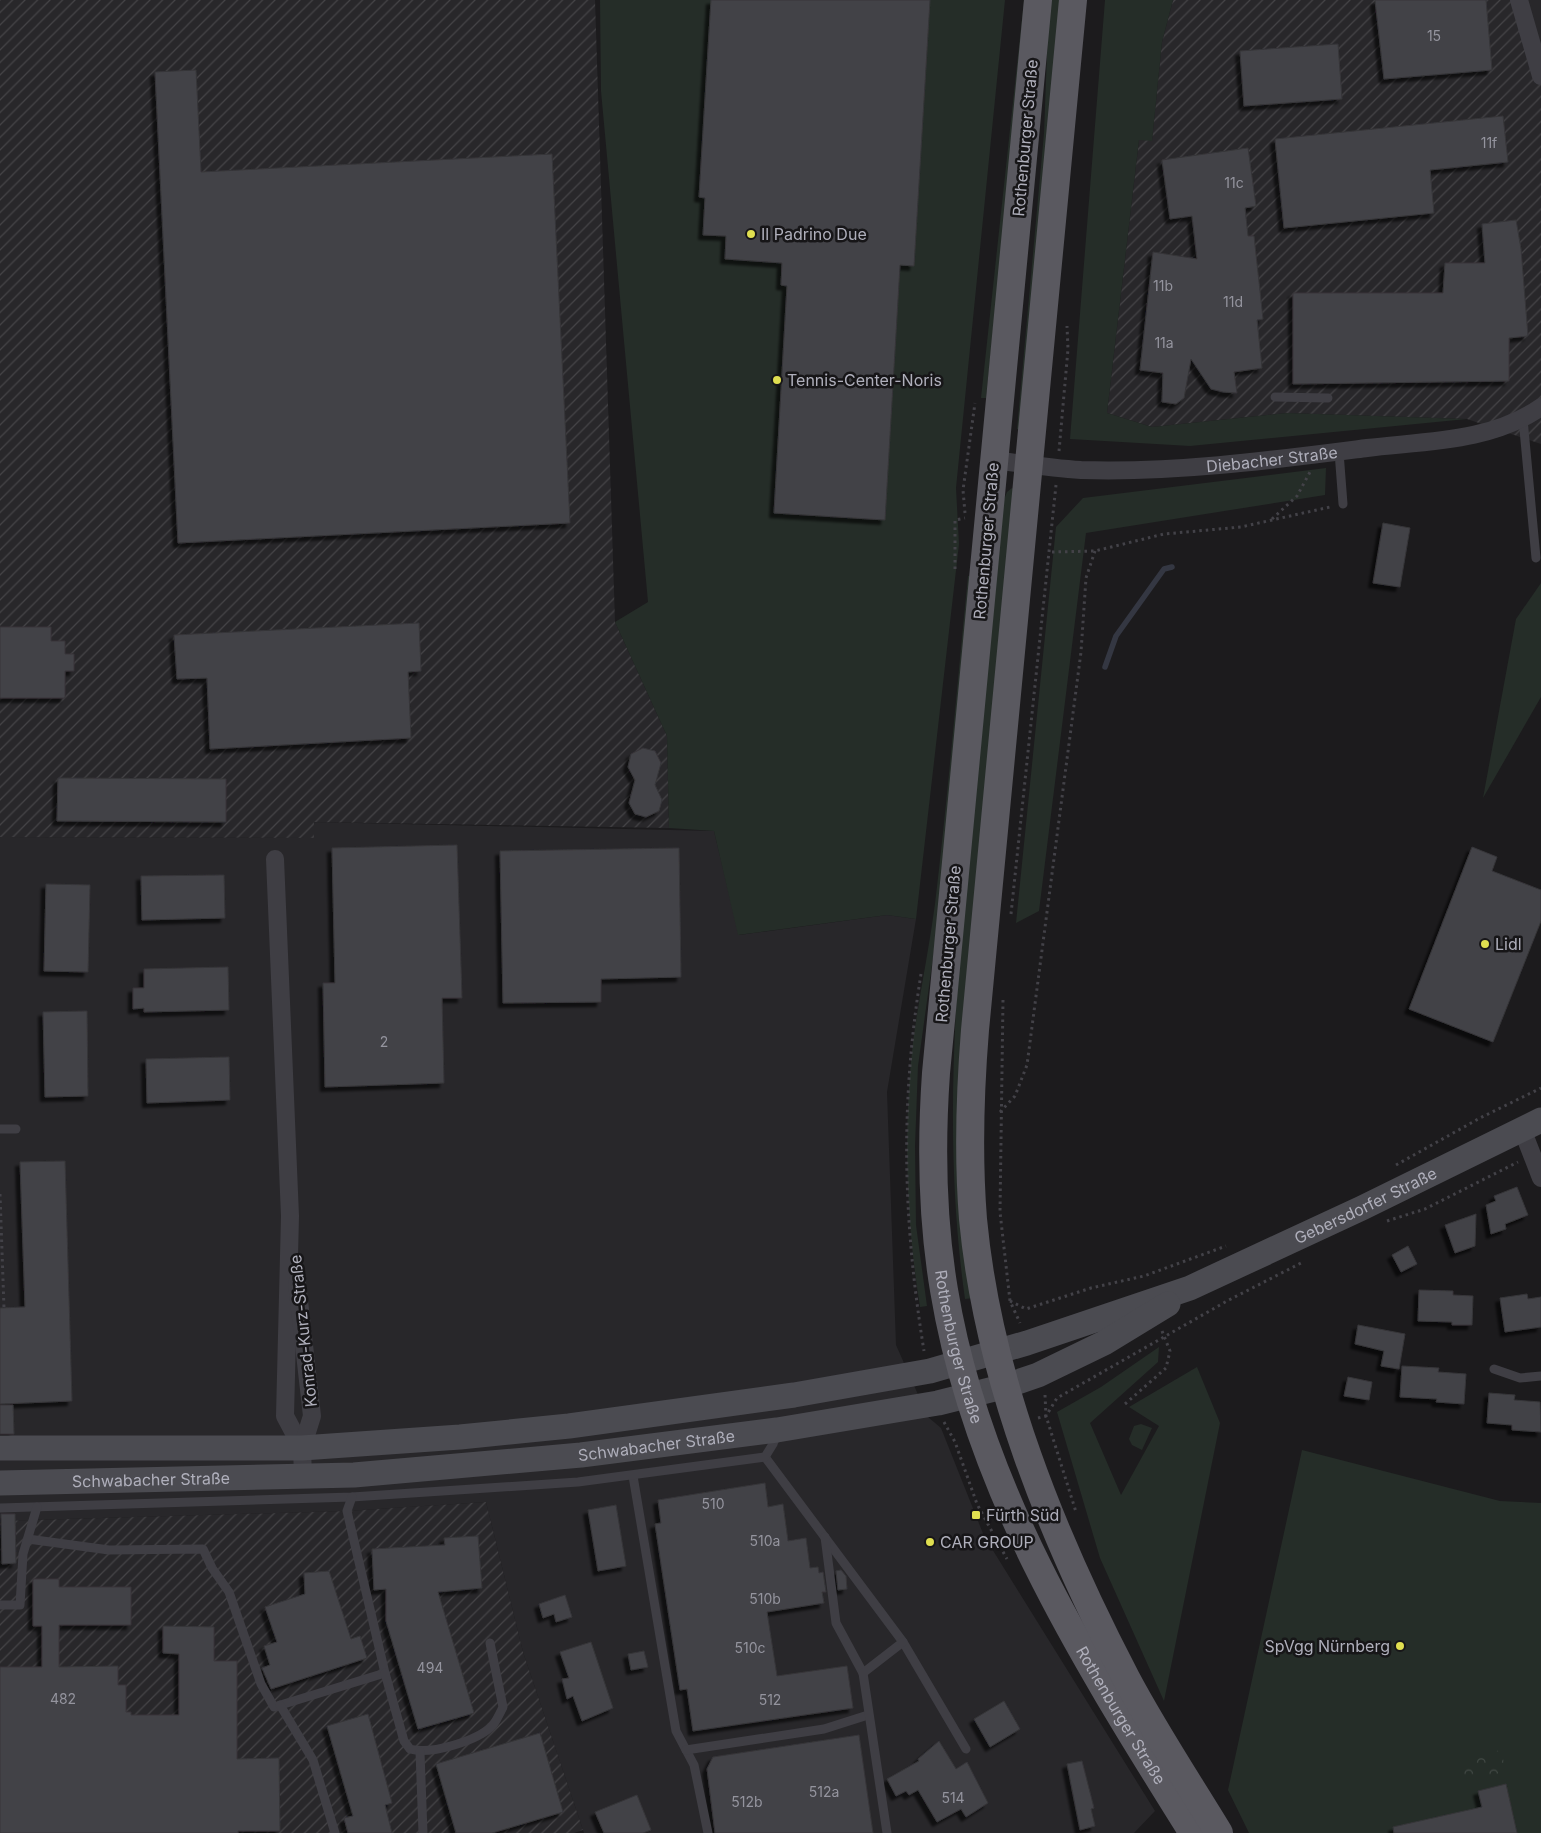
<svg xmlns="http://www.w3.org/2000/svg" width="1541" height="1833" viewBox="0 0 1541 1833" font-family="Inter,sans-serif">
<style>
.built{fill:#28272a}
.industrial{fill:url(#industrial-furrows)}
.green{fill:#252d28}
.park{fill:url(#park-crowns)}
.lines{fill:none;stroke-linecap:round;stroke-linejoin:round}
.stream{stroke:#343742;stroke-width:5.5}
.building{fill:#434347;stroke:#363539;filter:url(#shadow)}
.path{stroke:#434248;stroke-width:3;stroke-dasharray:2.5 4;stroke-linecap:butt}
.service{stroke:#3f3e44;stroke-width:9}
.minor{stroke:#3f3e44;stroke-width:18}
.secondary{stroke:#4b4b51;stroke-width:25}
.primary{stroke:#5a5960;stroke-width:28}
.poi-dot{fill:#e0df50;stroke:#171618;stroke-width:2}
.labels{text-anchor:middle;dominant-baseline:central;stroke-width:5;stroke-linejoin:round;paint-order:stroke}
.number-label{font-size:14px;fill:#94949e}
.street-label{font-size:16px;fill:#afafbb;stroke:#171618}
.poi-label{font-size:16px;fill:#afafbb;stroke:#171618;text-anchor:start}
</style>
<defs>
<pattern id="industrial-furrows" width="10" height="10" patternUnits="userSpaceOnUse" patternTransform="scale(1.25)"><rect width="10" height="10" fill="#28272a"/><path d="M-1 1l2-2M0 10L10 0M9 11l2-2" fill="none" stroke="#454447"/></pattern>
<pattern id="park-crowns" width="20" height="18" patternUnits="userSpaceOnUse" patternTransform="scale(1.25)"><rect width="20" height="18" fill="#252d28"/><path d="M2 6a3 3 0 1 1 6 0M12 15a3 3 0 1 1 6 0" fill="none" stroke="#424945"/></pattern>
<filter id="shadow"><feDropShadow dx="-4.5" dy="4.5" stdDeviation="1" flood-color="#0009"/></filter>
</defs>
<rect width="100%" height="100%" fill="#1c1b1d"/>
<!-- built -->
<g class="built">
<polygon points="1524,0 1541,0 1541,56"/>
<polygon points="314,822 714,831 739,935 887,915 916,919 887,1092 896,1345 928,1417 941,1428 984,1536 1155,1811 1134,1833 584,1833 523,1652 486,1502 347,1511 0,1521 0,837 313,838"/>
</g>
<!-- industrial -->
<g class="industrial">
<polygon points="0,0 595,0 615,622 667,736 669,828 314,822 314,838 0,837"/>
<polygon points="1173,0 1524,0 1541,56 1541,444 1467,419 1287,413 1152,427 1107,413 1139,140 1152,140 1162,42"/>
<polygon points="486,1502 523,1652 583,1830 574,1833 0,1833 0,1521 347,1511"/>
</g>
<!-- green -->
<g class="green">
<polygon points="600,0 1005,0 956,488 959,544 916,919 887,915 738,935 714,831 669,828 667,736 615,622 648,602 601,91"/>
<polygon points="1024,0 1028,0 986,398 981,398"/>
<polygon points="1049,0 1061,0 1020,430 1017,429 1044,133"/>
<polygon points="1105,0 1173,0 1162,42 1152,141 1139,140 1107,413 1152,427 1287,413 1467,419 1190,446 1070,439"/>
<polygon points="1326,468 1325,495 1086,533 1039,911 1016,923 1056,527 1083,498"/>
<path d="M1012,488L1014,489L974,1298L965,1299C943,1144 955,988 970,833C980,724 991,616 1001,507L1007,492Z"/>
<path d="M968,576H973L939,914L918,1066L915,1146L916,1225L927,1306L920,1307C906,1220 903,1129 913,1042C919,996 929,950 935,904C948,795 957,685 968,576Z"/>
<polygon points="1541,583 1541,697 1483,798 1516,619"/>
<polygon points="1159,1347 1158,1362 1090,1423 1121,1495 1159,1426 1129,1407 1197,1367 1220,1423 1164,1701 1100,1558 1057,1412 1101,1387"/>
<polygon points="1141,1424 1152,1428 1142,1450 1132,1445 1129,1439 1134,1426"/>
<polygon points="1302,1450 1500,1501 1541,1503 1541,1833 1249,1833 1228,1790"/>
</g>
<!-- park -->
<polygon class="park" points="1501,1750 1506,1772 1460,1781 1457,1765 1472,1762 1471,1757"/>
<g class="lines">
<!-- stream -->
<polyline class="stream" points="1105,667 1116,636 1164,569 1172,567"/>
</g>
<!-- building -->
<g class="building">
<polygon points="711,0 930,0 914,266 900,265 885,520 774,513 787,286 781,285 782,263 725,259 726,236 703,235 705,198 699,197"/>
<polygon points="1375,0 1486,0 1492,70 1384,79"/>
<polygon points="1338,44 1342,99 1244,106 1240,51"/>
<polygon points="196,70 201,172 552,154 570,523 178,543 155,72"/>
<polygon points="1503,116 1508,162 1430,170 1434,213 1284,228 1275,139"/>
<polygon points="1248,148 1256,206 1245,208 1248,236 1254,236 1263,319 1257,320 1262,368 1234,372 1237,393 1223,392 1211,389 1191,359 1184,398 1176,404 1162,402 1163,373 1140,370 1153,252 1197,259 1192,216 1170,219 1162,160"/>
<polygon points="1516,220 1521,249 1528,336 1509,338 1509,381 1293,384 1293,293 1443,293 1445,263 1485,263 1482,224"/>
<polygon points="1383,523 1410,528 1400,587 1373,583"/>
<polygon points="419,623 421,671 408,672 411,738 210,749 207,678 177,679 174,635"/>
<polygon points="0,627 51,627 51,641 65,641 65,654 74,654 74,671 65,671 65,698 0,698"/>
<polygon points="643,748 655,751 661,763 655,785 662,800 659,811 646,817 635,814 629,803 635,780 628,767 631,754"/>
<polygon points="58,778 226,779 226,822 57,821"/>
<polygon points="457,845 462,998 442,998 444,1083 325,1087 323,983 335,983 332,848"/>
<polygon points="1472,847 1497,857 1492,871 1541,890 1541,921 1493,1042 1409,1009"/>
<polygon points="679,848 681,977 601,979 601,1002 503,1003 500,851"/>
<polygon points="224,875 225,918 142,920 141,876"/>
<polygon points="46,884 90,885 88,972 44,971"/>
<polygon points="228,967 229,1010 144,1012 144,1008 133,1009 133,988 144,988 144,969"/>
<polygon points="87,1011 88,1096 45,1097 43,1012"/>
<polygon points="229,1057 230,1100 147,1103 146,1059"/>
<polygon points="65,1161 72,1401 0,1404 0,1308 25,1307 20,1162"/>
<polygon points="1517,1187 1528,1215 1505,1224 1506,1229 1491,1234 1486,1205 1496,1201 1494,1196"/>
<polygon points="1476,1214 1475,1246 1455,1253 1445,1225"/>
<polygon points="1408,1246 1417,1264 1401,1272 1392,1255"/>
<polygon points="1419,1290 1453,1291 1453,1295 1473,1296 1472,1325 1452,1325 1452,1322 1418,1321"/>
<polygon points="1527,1294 1528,1299 1541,1297 1541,1327 1505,1332 1500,1298"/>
<polygon points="1358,1325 1405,1334 1399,1369 1381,1366 1384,1351 1355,1344"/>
<polygon points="1402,1366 1439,1368 1438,1372 1466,1374 1464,1404 1436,1402 1437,1399 1400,1397"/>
<polygon points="1348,1377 1372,1382 1369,1400 1344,1396"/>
<polygon points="1489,1393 1515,1395 1514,1400 1540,1402 1541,1432 1512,1430 1512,1425 1487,1423"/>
<polygon points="0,1405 13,1405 14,1434 0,1434"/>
<polygon points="765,1483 768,1507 783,1504 788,1541 806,1538 810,1568 818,1567 819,1573 823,1572 826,1592 822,1592 824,1603 767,1612 777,1676 847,1666 853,1708 693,1731 687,1689 680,1690 655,1524 661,1523 658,1500"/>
<polygon points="616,1505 626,1566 598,1571 588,1510"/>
<polygon points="1,1514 15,1514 16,1563 2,1564"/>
<polygon points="478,1536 482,1588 438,1592 474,1713 418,1729 386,1621 386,1589 374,1590 372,1549 445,1545 444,1538"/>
<polygon points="841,1570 846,1576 847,1589 838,1590 836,1571"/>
<polygon points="329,1571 351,1639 360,1636 367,1658 271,1689 262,1668 270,1665 264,1646 277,1642 265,1607 305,1594 304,1573"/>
<polygon points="33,1579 59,1579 59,1587 131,1587 131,1625 59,1625 59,1667 118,1666 118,1685 126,1685 126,1712 131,1712 131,1715 179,1715 179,1654 163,1653 163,1626 214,1627 214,1661 237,1661 237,1759 279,1758 280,1831 238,1831 238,1833 0,1833 0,1667 42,1667 42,1626 33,1626"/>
<polygon points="565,1595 572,1617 556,1622 554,1614 543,1618 539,1604"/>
<polygon points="591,1642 613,1708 582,1721 573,1696 567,1699 562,1679 569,1678 560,1652"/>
<polygon points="644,1651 648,1667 631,1670 628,1654"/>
<polygon points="1004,1701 1020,1729 990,1747 974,1719"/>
<polygon points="368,1714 392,1803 385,1805 392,1833 348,1833 344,1818 353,1816 327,1726"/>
<polygon points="540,1733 563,1812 492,1833 456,1833 436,1764"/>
<polygon points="859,1735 873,1833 715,1833 707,1769 713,1757"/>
<polygon points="939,1741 956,1769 967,1762 988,1803 966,1817 961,1809 937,1822 918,1790 909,1795 906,1791 896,1796 887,1779 919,1761 918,1759"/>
<polygon points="1082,1761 1094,1808 1091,1809 1095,1826 1080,1830 1067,1764"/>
<polygon points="1506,1784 1517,1833 1394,1833 1393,1827 1482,1807 1478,1791"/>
<polygon points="637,1795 651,1830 643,1833 604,1833 595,1812"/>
</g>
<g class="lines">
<!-- path -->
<g class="path">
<polyline points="1059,451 1068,349 1067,326"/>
<polyline points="965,513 963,490 975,403"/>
<polyline points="1272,519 1297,496 1310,472"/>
<polyline points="1052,552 1095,551 1164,534 1241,527 1330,507"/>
<polyline points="955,569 955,520 965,518"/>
<polyline points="1011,914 1056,485"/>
<path d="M921,974C900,1105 903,1221 924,1351"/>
<polyline points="1003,1000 1000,1212 1010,1301 1020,1323"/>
<polyline points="1000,1112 1015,1096 1027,1065 1081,652 1086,578 1095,551"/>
<polyline points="1396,1165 1480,1118 1541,1088"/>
<polyline points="0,1194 4,1308"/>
<polyline points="1387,1221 1425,1209 1518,1162"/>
<polyline points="1010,1301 1026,1309 1091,1288 1144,1276 1226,1246"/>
<polyline points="1045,1395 1046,1416 1076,1512"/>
<polyline points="1125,1404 1166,1368 1170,1351 1162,1331"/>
<polyline points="1038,1418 1046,1416 1057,1398 1227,1301 1303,1262"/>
<polyline points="944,1422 955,1442 977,1504 1007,1559"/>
</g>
<!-- service -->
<g class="service">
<polyline points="1275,397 1328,398"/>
<polyline points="1523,419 1536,558"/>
<polyline points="1339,452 1343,504"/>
<polyline points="0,1129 16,1129"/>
<polyline points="1494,1369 1520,1378 1541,1376"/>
<polyline points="765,1457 903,1642 966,1749"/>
<polyline points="633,1476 676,1731 694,1765 708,1833"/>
<polyline points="0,1508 352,1497 578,1482 765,1457 773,1444 777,1433"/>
<polyline points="825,1537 836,1623 863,1673"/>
<polyline points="28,1539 109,1550 203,1549 212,1568 229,1592 261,1684 274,1707 385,1673 347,1511 352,1497"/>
<polyline points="0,1605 20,1605 23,1554 37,1507"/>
<path d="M385,1673L404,1741L410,1749C430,1755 478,1741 493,1725C497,1720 500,1713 503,1707L490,1643"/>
<polyline points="280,1705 313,1760 335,1833"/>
<polyline points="686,1750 824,1729 868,1715"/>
<polyline points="420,1752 423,1833"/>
<polyline points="887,1833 863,1673 903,1642"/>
</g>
<!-- minor -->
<g class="minor">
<polyline points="1519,0 1541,76"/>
<path id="s1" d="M994,460C1023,464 1052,468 1081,470C1176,473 1273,460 1367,448C1426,441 1491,442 1541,407"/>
<polyline points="275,859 290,1216 285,1416 302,1448"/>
<polyline points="1522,1129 1541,1178"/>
<polyline points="297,1283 312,1416 302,1448 303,1476"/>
</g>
<!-- secondary -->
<g class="secondary">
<path id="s2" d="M0,1448H302L460,1437L569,1426L794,1395L930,1371L1027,1343L1190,1288L1362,1208L1541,1120"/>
<path id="s3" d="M0,1483L354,1475L581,1455L777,1430L938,1403L1006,1386L1038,1375L1104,1343L1168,1304"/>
</g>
<!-- primary -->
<g class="primary">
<path id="s4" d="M1038,0L936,1073C931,1145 932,1219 944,1290C977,1491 1087,1663 1193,1833"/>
<path d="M1073,0L975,1030C970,1092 968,1156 973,1219C988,1379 1052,1536 1126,1678C1154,1731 1188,1782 1219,1833"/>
</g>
</g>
<!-- markers -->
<g class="poi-dot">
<circle cx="751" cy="234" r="5"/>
<circle cx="777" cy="380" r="5"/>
<circle cx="1485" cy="944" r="5"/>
<rect x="971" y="1510" width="10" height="10" rx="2.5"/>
<circle cx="930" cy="1542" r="5"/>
<circle cx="1400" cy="1646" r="5"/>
</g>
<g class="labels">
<!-- number labels -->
<g class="number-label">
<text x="1434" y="35">15</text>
<text x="1489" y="142">11f</text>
<text x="1234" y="182">11c</text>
<text x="1163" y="285">11b</text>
<text x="1233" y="301">11d</text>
<text x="1164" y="342">11a</text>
<text x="384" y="1041">2</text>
<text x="713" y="1503">510</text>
<text x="765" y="1540">510a</text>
<text x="765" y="1598">510b</text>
<text x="750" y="1647">510c</text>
<text x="430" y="1667">494</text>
<text x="63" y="1698">482</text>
<text x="770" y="1699">512</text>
<text x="824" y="1791">512a</text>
<text x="953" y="1797">514</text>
<text x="747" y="1801">512b</text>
</g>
<!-- street labels -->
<g class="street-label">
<text transform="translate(1025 138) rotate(-85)">Rothenburger Straße</text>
<text stroke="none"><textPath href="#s1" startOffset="279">Diebacher Straße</textPath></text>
<text transform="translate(986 541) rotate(-85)">Rothenburger Straße</text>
<text transform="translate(948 944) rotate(-85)">Rothenburger Straße</text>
<text stroke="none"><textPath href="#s2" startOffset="1402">Gebersdorfer Straße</textPath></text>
<text transform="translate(303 1331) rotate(-96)">Konrad-Kurz-Straße</text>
<text stroke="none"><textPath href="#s4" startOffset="1354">Rothenburger Straße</textPath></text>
<text stroke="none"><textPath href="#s3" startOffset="658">Schwabacher Straße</textPath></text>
<text stroke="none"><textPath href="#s3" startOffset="151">Schwabacher Straße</textPath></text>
<text stroke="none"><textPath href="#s4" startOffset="1759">Rothenburger Straße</textPath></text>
</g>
<!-- poi labels -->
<g class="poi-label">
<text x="761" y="234">Il Padrino Due</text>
<text x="787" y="380">Tennis-Center-Noris</text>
<text x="1495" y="944">Lidl</text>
<text x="986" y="1515">Fürth Süd</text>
<text x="940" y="1542">CAR GROUP</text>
<text x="1390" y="1646" text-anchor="end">SpVgg Nürnberg</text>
</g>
</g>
</svg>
